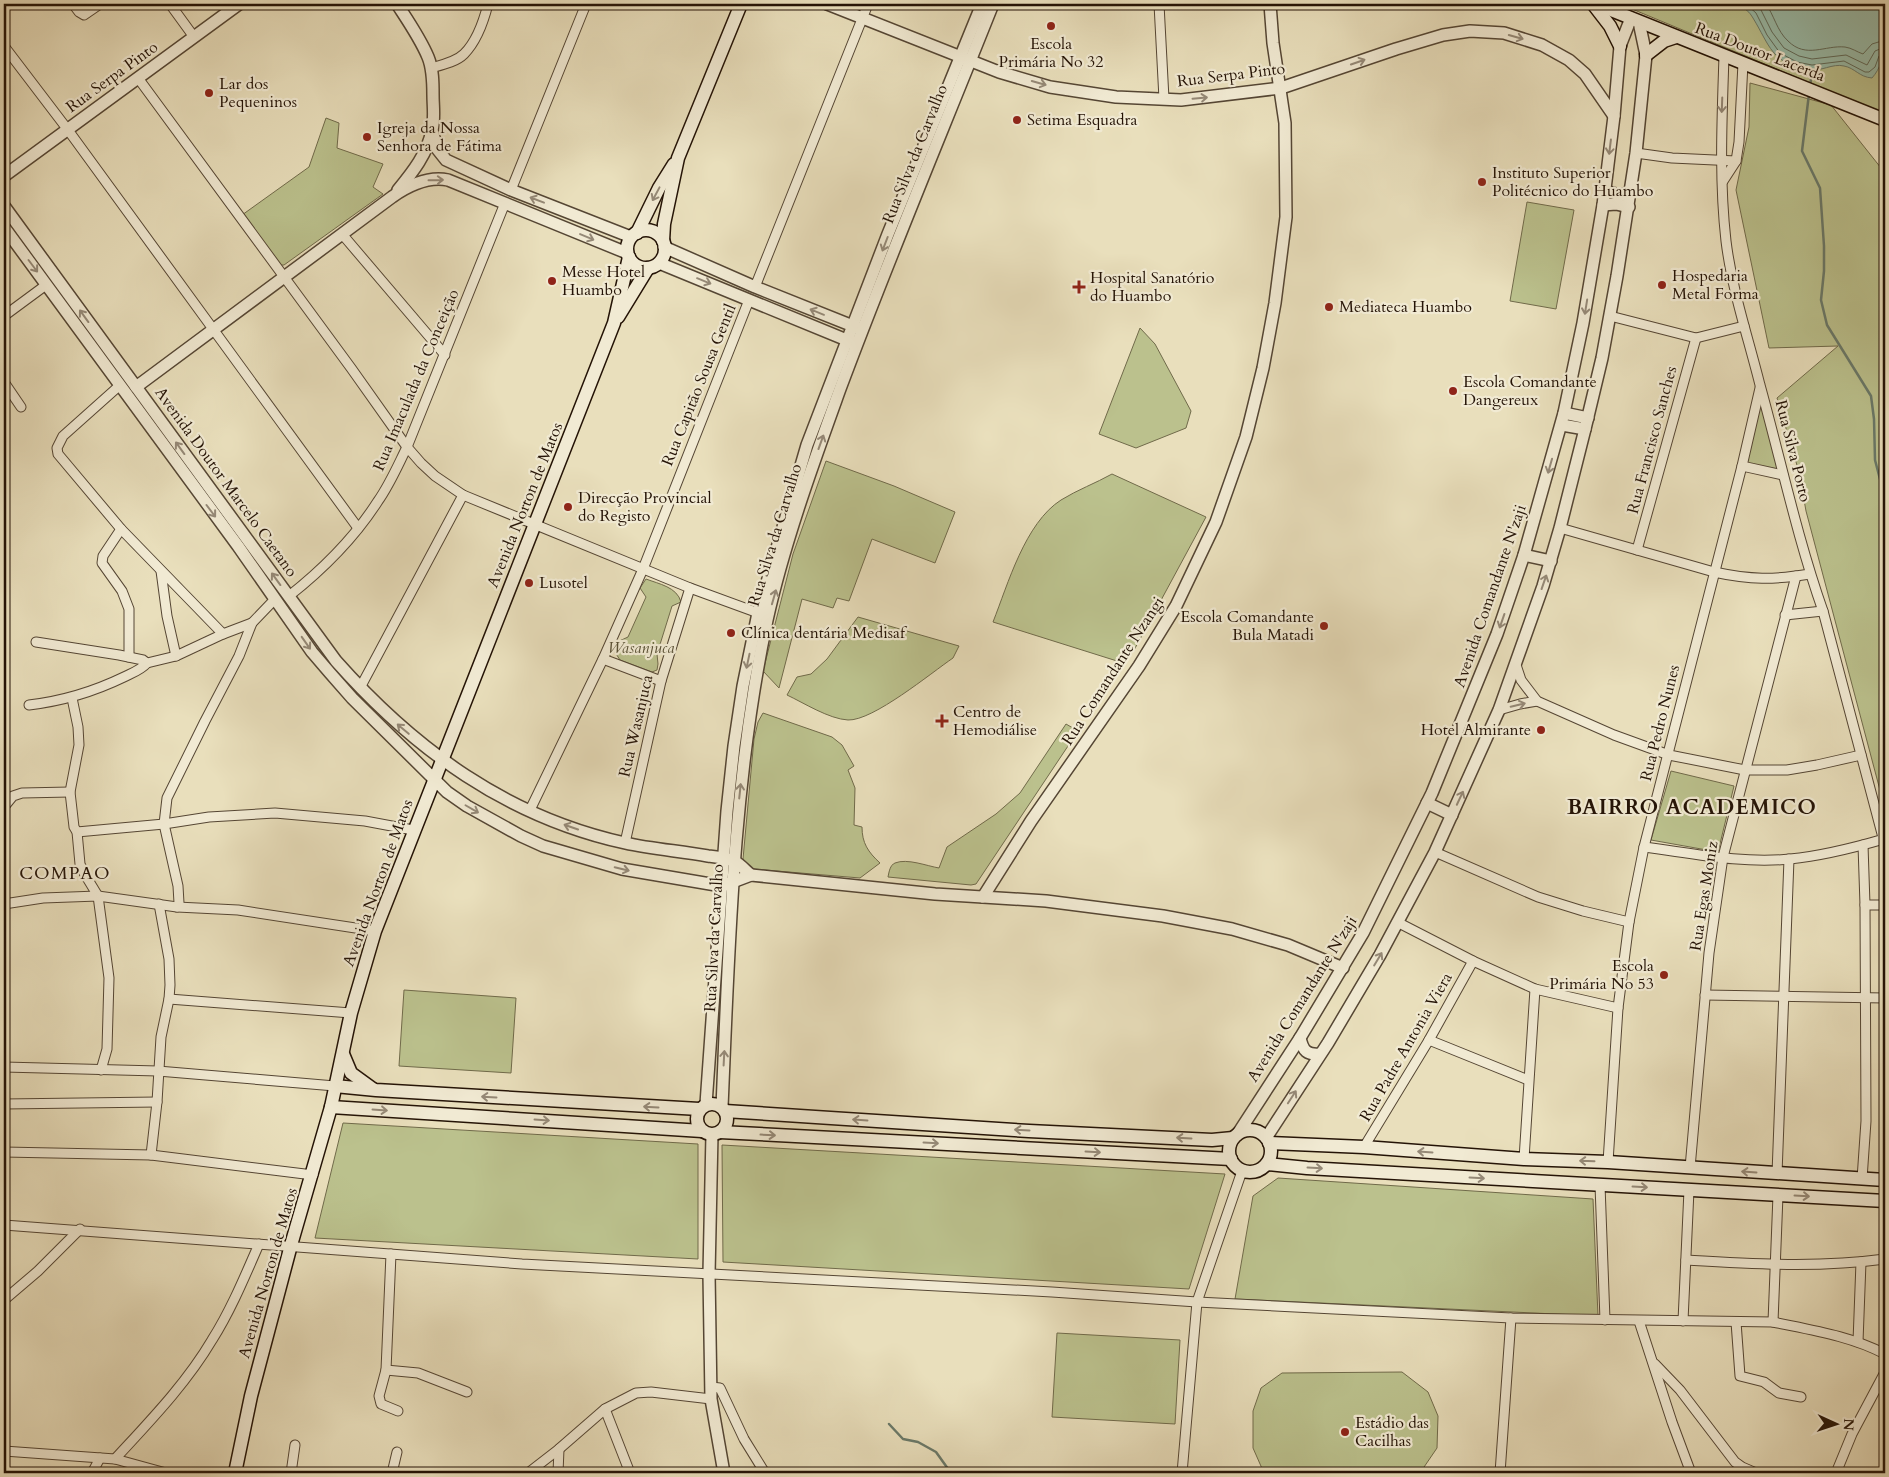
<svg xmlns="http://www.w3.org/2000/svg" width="1889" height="1477" viewBox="0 0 1889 1477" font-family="Cardo,serif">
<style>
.green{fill:#bbc18d;stroke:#706a4a}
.water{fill:#99bdab;stroke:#6a7969}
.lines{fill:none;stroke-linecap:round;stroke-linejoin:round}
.shore{stroke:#5e6858;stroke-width:1}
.stream{stroke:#6a7969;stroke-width:2.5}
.minor-casing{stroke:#554634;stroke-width:11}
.tertiary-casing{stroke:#554634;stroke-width:14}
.secondary-casing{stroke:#241306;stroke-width:15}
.minor{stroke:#f1ead3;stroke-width:9}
.tertiary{stroke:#f1ead3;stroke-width:11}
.secondary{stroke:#f1ead3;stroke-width:12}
.oneway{stroke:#958977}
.poi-dot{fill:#8f2418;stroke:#f1ead3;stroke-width:2}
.labels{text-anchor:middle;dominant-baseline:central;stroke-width:4.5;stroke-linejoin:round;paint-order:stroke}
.poi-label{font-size:16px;fill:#241306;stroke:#f1ead3;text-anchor:start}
.street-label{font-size:16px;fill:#241306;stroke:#f1ead3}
.park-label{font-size:16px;font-style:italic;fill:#595035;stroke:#f1ead3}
.neighbourhood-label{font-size:18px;letter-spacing:1px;fill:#241306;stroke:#f1ead3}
.district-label{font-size:21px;font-weight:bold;letter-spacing:1px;fill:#241306;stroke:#f1ead3}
</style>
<rect width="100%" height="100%" fill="#e9dfbc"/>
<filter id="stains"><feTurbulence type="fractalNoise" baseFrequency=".004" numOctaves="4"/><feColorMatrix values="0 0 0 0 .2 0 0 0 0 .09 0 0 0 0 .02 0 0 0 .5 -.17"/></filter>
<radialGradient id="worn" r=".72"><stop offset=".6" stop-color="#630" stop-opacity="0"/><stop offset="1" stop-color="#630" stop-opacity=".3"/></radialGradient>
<!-- green -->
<g class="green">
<polygon points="1635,4 1885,4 1885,114 1632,9"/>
<polygon points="1750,83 1831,105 1885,173 1885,809 1806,511 1799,472 1777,398 1838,346 1769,348 1736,190 1749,127"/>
<polygon points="326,118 339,123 337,148 383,164 373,187 383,194 284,265 278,265 242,215 309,167"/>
<polygon points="1527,202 1574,210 1556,309 1510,301"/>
<polygon points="1140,328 1155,344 1191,411 1186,428 1136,448 1099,434"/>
<polygon points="1761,398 1780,471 1747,463"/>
<polygon points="826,461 894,486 955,512 935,563 872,539 849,601 837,598 833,608 802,599 779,688 763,671 793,554"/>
<path d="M1112,474L1206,517L1133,652L1117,661L993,622C1008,584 1025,523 1061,500C1077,490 1096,483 1112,474Z"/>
<path d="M646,579C659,584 677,587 681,602L672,606L657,654L658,664L657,670L652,672L620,660L613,649L615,643L628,637L646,597L640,588Z"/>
<path d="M858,617L959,646L953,658C931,673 873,721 848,720C829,719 804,703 787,695L797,677L811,674L827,659Z"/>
<path d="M763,713L832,737L842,745L854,766L848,770L855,788L854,825L862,827C862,843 868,852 880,863L860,878L753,869L747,865L743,859L754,739L758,722Z"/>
<path d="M1066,724L1078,731L976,884L971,885L888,877C889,872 890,865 895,863C907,858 927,866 939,868L947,847L996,814L1020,793Z"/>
<polygon points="1671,771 1734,786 1718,852 1651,840"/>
<polygon points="404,990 516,998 511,1073 399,1066"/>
<polygon points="343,1123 698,1144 698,1259 315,1238"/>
<polygon points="722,1145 1225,1174 1189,1289 723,1262"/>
<polygon points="1278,1178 1593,1199 1598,1316 1235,1299 1253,1196"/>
<polygon points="1057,1333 1180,1340 1175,1424 1052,1417"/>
<polygon points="1402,1372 1428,1392 1438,1416 1437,1448 1422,1470 1418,1473 1264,1473 1253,1448 1253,1411 1261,1388 1282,1373"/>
</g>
<!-- water -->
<path class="water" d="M1739,4H1885C1885,29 1889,59 1872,78C1859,77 1855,68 1844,66C1833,63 1820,72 1809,70C1771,63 1770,46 1753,18C1750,12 1744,8 1739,4Z"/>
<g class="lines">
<!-- shore -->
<g class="shore">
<polyline points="1746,4 1756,13 1767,35 1780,53 1797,62 1812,65 1844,61 1865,72 1869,72 1875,67 1879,56 1885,54"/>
<polyline points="1755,4 1761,10 1772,32 1784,48 1799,56 1812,59 1846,55 1867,65 1875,51 1885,47"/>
<path d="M1766,4C1774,15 1777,31 1788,41C1806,59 1825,45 1845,47C1852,48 1857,52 1863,54L1872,44L1885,40"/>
</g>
<!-- stream -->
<g class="stream">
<polyline points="1810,87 1812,71"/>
<polyline points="1809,94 1802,151 1820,188 1824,246 1824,271 1821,300 1827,325 1871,396 1874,419 1875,460 1881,483 1885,489"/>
<polyline points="889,1424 903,1439 918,1442 936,1452 951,1473"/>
</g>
<defs>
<g id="minor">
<polyline points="73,4 79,12 84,15 100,4"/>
<polyline points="170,4 194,37"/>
<polyline points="1159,4 1164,99"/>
<polyline points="4,46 68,130 358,528"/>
<path d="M1724,56C1722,118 1719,180 1726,241C1732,290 1748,337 1760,385C1781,461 1797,537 1823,611L1885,845"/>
<path d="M431,68C442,65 456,62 464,54C476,42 484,20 488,4"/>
<polyline points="138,78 351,368 407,447 421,463 435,476 463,495 690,588 764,615"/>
<polyline points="1636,153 1672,158 1736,161"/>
<polyline points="1723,181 1736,161 1739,142 1743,63"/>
<polyline points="511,190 586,4"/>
<polyline points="342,234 445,355"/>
<polyline points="755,287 868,4"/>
<polyline points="4,316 46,285"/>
<polyline points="1610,316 1696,338 1744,326"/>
<polyline points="4,382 21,407"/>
<polyline points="119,386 63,436 57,448 58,454 121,529 223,634"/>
<polyline points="1742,466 1783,475"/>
<path d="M1560,528L1714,572C1751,580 1773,580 1810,574"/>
<polyline points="121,529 103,556 102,563 122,591 129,609 129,657"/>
<polyline points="1637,550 1696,338"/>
<polyline points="161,571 167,616 176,656"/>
<path d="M289,596C322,570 355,537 378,501C390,484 398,465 407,447L505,203"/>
<polyline points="1785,615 1823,611"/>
<polyline points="36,642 119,655 143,660 147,663 176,656 223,634 252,623"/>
<polyline points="603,659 661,681"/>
<polyline points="1516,665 1521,680 1537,701 1614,735 1669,755 1745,770 1787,770 1817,765 1861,755"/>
<polyline points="360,688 463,495"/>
<polyline points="72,698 78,727 79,745 70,792 74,827 77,832 80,864 84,873 98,896 109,978 107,1049 101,1070"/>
<path d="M29,705C63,701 93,692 124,677C132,673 141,670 147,663"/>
<polyline points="1499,710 1520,704 1537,701"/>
<polyline points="4,807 13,796 22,793 70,792"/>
<polyline points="530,810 603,659 643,569 749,300"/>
<polyline points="77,832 164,824 209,817 275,813 365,821 413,830"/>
<polyline points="625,843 661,681 690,588"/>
<path d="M1644,847C1691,853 1742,864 1790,859C1821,856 1853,848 1884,839"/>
<polyline points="1435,852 1538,897 1583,911 1629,922"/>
<polyline points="4,904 43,898 98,896 177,907 238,910 375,931"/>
<polyline points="1865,905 1885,905"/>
<polyline points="177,907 179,903 178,886 164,824 167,798 205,721 239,656 252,623 275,599"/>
<polyline points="1399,923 1473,961 1535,989 1618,1008"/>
<polyline points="1705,995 1885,998"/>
<polyline points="169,999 351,1013"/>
<polyline points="1429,1040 1528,1080"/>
<polyline points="4,1067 158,1071 335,1086"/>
<polyline points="4,1104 157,1102"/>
<polyline points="1364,1147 1429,1040 1473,961"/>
<polyline points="4,1152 151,1155 313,1175"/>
<polyline points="151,1155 157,1102 161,1037 169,999 170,985 169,959 159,904"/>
<polyline points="1524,1159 1535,989"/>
<polyline points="1608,1162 1618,1008 1629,922 1644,847 1742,466 1760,388"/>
<polyline points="1690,1168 1709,953 1723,857 1796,576"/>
<polyline points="1777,1174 1789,859"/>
<polyline points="1862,1179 1866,1121 1865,905 1863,845"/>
<polyline points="1600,1185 1605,1320"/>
<polyline points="4,1225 522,1264 1052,1292 1197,1302 1511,1318 1773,1322 1778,1195"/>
<polyline points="391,1254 386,1370 418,1373 467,1392"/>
<path d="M1686,1260C1754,1264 1818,1268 1885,1259"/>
<polyline points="4,1300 38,1271 80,1229"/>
<polyline points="1639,1321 1672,1422 1691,1473"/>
<polyline points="1683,1321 1689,1190"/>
<polyline points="1736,1322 1740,1376 1764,1382 1779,1393 1801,1397"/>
<path d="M1773,1322C1811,1330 1851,1336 1885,1354"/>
<polyline points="1858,1342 1861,1262"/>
<polyline points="1655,1364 1680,1390 1735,1462 1742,1467 1756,1473"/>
<polyline points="386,1370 379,1396 381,1404 398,1411"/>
<polyline points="711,1387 720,1388 744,1439 765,1473"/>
<polyline points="605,1409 630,1473"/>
<polyline points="4,1451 115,1459 166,1473"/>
<path d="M115,1459C149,1422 186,1384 212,1340C231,1310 245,1276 259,1244"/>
<polyline points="92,1473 100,1458"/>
<polyline points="291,1473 295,1445"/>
<polyline points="392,1473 397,1452"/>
<polyline points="528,1473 559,1449 605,1409 636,1393 651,1392 711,1399"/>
<polyline points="558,1473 559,1449"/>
<polyline points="1182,1473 1197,1302 1242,1171"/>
<polyline points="1500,1473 1511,1318"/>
<polyline points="1836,1473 1852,1434 1885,1372"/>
</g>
<g id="tertiary">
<path d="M397,4C408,21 420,38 428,57C433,69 433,83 433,95C433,106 435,119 432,130C428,153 412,173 398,190"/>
<polyline points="827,4 999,72 1050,87 1116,97 1181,100 1281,88 1396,49 1443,35 1470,31 1504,33 1542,45 1569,60 1585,74 1614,116"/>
<polyline points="432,131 438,150 446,160 511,190 631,237"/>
<polyline points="4,176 239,4"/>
<polyline points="1604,191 1620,195 1630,194"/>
<polyline points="1603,205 1616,204 1629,207"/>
<path d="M4,206L336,661C415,750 507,817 625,843C652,849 680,851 708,856C716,857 726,858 734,861C740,864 746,871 751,875"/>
<polyline points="4,227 238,546 312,652 330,673 352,698 447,792 467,806 521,836 543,846 622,869 722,886 751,875 935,894 1046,901 1163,916 1232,929 1288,945 1343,968"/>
<polyline points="664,247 755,287 858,328"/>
<polyline points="659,263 854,343"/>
<path d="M136,387L392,197C409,185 428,176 448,180L627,253"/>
<polyline points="1564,413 1588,418"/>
<polyline points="1562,425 1585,429"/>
<polyline points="1524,555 1551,561"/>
<polyline points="1427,803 1452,815"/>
<polyline points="983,897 1031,821 1139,666 1176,606 1216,522 1246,437 1263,368 1275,303 1286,217 1285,123 1273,43 1270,4"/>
<path d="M1300,1038C1303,1051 1307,1055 1320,1054"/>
<polyline points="706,1104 727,811 734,746 743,686 758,613 807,445 888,234 982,4"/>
<path d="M722,1107C729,944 733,780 767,620C784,543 813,464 840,389C888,260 942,132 993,4"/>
<polyline points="712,1134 709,1274 711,1399 724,1473"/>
<polyline points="1237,1135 1300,1038 1363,933 1432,793 1497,634 1524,555 1564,413 1583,323 1603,205 1614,116 1620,46 1631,18"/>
<polyline points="1266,1138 1328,1043 1380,955 1435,852 1499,710 1543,586 1560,528 1585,429 1602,358 1617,276 1636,153 1646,55 1639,22"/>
</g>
<g id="secondary">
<polyline points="1593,4 1610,26 1620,46"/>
<polyline points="1596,4 1885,120"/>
<polyline points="1646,55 1664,41 1676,37"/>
<circle cx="646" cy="249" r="19"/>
<polyline points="637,233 659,188 674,164"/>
<polyline points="663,241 664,224 678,158 741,4"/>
<polyline points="618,317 648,268"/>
<polyline points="343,1054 351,1073 373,1089"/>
<polyline points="335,1086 376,1090 699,1109"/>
<circle cx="712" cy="1119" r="15"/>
<polyline points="331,1107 702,1131"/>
<polyline points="725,1111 1029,1131 1212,1140 1233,1138"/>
<circle cx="1250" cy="1151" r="21"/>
<polyline points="720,1132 1231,1159"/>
<polyline points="1269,1143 1364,1147 1524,1159 1608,1162 1885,1180"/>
<polyline points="1267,1164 1307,1168 1885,1201"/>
<polyline points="235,1473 251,1396 291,1245 331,1107 351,1013 375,931 614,323 629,257"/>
</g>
</defs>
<!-- minor casing -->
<use href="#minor" class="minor-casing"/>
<!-- tertiary casing -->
<use href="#tertiary" class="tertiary-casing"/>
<!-- secondary casing -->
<use href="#secondary" class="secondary-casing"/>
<!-- minor -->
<use href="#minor" class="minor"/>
<!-- tertiary -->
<use href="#tertiary" class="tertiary"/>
<!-- secondary -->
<use href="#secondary" class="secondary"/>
</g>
<!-- one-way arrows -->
<defs><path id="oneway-shaft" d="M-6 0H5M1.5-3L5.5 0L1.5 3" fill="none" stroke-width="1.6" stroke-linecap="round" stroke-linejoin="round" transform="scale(1.25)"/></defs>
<g class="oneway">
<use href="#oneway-shaft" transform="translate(1516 37) rotate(16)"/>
<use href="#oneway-shaft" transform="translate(1358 62) rotate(-19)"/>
<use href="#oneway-shaft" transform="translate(1039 83) rotate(16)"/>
<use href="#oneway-shaft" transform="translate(1200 98) rotate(-5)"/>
<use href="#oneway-shaft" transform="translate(1722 105) rotate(92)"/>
<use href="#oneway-shaft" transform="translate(1610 147) rotate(97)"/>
<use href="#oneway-shaft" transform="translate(436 180) rotate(-1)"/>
<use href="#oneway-shaft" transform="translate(656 194) rotate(118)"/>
<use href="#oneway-shaft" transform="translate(537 200) rotate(-159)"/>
<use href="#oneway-shaft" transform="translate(587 237) rotate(23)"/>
<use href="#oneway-shaft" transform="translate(885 244) rotate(111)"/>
<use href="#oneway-shaft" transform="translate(33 266) rotate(53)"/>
<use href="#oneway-shaft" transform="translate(704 281) rotate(22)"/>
<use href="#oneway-shaft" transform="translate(1586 307) rotate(99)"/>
<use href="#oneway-shaft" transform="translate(817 312) rotate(-158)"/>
<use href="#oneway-shaft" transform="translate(84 316) rotate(-126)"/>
<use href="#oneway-shaft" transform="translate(821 442) rotate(-70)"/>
<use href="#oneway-shaft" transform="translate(180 448) rotate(-126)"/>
<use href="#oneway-shaft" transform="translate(1550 466) rotate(106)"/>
<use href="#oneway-shaft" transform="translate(211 511) rotate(53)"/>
<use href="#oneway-shaft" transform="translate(276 579) rotate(-126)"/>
<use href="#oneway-shaft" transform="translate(1544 582) rotate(-71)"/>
<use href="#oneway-shaft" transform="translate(774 597) rotate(-74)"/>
<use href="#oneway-shaft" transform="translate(1502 621) rotate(109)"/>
<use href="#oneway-shaft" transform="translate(306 643) rotate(55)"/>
<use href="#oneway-shaft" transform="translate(748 661) rotate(102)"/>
<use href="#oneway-shaft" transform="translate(1518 705) rotate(-13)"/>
<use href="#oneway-shaft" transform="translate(403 729) rotate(-140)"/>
<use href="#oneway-shaft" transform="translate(740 791) rotate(-84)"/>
<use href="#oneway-shaft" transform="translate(1460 798) rotate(-65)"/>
<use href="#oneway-shaft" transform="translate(472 809) rotate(30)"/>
<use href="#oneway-shaft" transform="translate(571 827) rotate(-161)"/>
<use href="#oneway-shaft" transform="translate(622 869) rotate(13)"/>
<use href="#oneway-shaft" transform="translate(1378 959) rotate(-59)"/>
<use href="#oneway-shaft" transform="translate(724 1058) rotate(-87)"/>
<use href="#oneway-shaft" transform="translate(489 1097) rotate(-177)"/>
<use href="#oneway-shaft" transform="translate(1292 1097) rotate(-57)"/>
<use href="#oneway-shaft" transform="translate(651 1107) rotate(-177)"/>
<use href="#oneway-shaft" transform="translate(380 1110) rotate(4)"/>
<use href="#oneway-shaft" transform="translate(542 1120) rotate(4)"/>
<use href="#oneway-shaft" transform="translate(860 1120) rotate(-176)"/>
<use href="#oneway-shaft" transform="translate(1022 1130) rotate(-177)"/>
<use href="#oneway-shaft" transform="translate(768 1135) rotate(3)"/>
<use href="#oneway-shaft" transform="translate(1184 1138) rotate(-177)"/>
<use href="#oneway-shaft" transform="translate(931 1143) rotate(3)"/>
<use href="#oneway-shaft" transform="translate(1093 1152) rotate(3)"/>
<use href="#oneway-shaft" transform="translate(1425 1152) rotate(-176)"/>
<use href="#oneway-shaft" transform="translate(1587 1161) rotate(-178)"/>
<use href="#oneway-shaft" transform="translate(1315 1168) rotate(3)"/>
<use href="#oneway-shaft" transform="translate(1749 1172) rotate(-176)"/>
<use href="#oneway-shaft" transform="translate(1477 1178) rotate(3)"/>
<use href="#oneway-shaft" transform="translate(1640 1187) rotate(3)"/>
<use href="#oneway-shaft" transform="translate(1802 1196) rotate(3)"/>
</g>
<!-- markers -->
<g class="poi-dot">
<circle cx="1051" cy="26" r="5"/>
<circle cx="209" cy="93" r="5"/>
<circle cx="1017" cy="120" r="5"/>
<circle cx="367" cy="137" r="5"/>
<circle cx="1482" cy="182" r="5"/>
<circle cx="552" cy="281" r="5"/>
<circle cx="1662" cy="285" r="5"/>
<path d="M1076.5 279.5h5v5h5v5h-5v5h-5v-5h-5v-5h5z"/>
<circle cx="1329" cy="307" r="5"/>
<circle cx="1453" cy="391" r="5"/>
<circle cx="568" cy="507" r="5"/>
<circle cx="529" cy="583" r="5"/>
<circle cx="1324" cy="626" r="5"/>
<circle cx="731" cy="633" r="5"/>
<path d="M939.5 713.5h5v5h5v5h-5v5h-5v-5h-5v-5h5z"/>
<circle cx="1541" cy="730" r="5"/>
<circle cx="1664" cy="975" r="5"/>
<circle cx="1345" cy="1432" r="5"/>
</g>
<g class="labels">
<!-- poi labels -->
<g class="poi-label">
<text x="1051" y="44" text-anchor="middle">Escola<tspan x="1051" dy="18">Primária No 32</tspan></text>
<text x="219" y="84">Lar dos<tspan x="219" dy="18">Pequeninos</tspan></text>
<text x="1027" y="120">Setima Esquadra</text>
<text x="377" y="128">Igreja da Nossa<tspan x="377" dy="18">Senhora de Fátima</tspan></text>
<text x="1492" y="173">Instituto Superior<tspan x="1492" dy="18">Politécnico do Huambo</tspan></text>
<text x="562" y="272">Messe Hotel<tspan x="562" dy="18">Huambo</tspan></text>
<text x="1672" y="276">Hospedaria<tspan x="1672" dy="18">Metal Forma</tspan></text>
<text x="1090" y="278">Hospital Sanatório<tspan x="1090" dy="18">do Huambo</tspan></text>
<text x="1339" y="307">Mediateca Huambo</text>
<text x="1463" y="382">Escola Comandante<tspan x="1463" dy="18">Dangereux</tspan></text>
<text x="578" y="498">Direcção Provincial<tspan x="578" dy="18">do Registo</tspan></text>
<text x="539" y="583">Lusotel</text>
<text x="1314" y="617" text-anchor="end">Escola Comandante<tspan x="1314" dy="18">Bula Matadi</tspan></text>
<text x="741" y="633">Clínica dentária Medisaf</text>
<text x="953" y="712">Centro de<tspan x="953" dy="18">Hemodiálise</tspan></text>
<text x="1531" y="730" text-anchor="end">Hotel Almirante</text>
<text x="1654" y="966" text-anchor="end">Escola<tspan x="1654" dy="18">Primária No 53</tspan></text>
<text x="1355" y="1423">Estádio das<tspan x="1355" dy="18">Cacilhas</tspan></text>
</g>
<!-- street labels -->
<g class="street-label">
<text transform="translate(1760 52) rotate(21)">Rua Doutor Lacerda</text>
<text transform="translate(1231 75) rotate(-7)">Rua Serpa Pinto</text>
<text transform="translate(112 77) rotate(-36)">Rua Serpa Pinto</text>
<text transform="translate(915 154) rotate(-68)">Rua Silva da Carvalho</text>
<text transform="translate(416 380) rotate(-67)">Rua Imaculada da Conceição</text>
<text transform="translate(699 385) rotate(-68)">Rua Capitão Sousa Gentil</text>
<text transform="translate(1652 440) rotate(-75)">Rua Francisco Sanches</text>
<text transform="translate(1793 451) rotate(76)">Rua Silva Porto</text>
<text transform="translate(226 482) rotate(54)">Avenida Doutor Marcelo Caetano</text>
<text transform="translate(525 505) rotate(-68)">Avenida Norton de Matos</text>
<text transform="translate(775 535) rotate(-73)">Rua Silva da Carvalho</text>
<text transform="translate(1490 596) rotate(-71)">Avenida Comandante N'zaji</text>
<text transform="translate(1113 671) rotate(-57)">Rua Comandante Nzangi</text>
<text transform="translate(1660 723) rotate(-76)">Rua Pedro Nunes</text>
<text transform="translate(636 726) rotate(-77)">Rua Wasanjuca</text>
<text transform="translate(378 883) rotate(-70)">Avenida Norton de Matos</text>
<text transform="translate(1704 896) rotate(-81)">Rua Egas Moniz</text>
<text transform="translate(714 938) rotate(-87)">Rua Silva da Carvalho</text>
<text transform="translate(1302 999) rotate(-58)">Avenida Comandante N'zaji</text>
<text transform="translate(1406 1047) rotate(-60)">Rua Padre Antonia Viera</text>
<text transform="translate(268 1273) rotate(-74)">Avenida Norton de Matos</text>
</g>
<!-- park labels -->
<g class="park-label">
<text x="641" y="648">Wasanjuca</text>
</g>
<!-- neighbourhood labels -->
<g class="neighbourhood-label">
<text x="65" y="873">COMPAO</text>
</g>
<!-- district labels -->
<g class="district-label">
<text x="1692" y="807">BAIRRO ACADEMICO</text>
</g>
</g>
<!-- margin -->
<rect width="1889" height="1477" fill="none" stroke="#e9dfbc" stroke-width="20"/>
<rect x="5" y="5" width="1879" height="1467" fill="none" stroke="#241306" stroke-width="2.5"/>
<rect x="10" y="10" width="1869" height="1457" fill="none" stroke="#241306"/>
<!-- north arrow -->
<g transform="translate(1836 1424) rotate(93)" stroke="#f1ead3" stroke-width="4" paint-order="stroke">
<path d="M0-4L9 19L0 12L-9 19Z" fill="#241306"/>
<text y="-8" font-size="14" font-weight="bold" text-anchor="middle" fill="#241306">N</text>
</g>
<rect width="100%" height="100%" filter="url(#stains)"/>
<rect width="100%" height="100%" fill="url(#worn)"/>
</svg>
